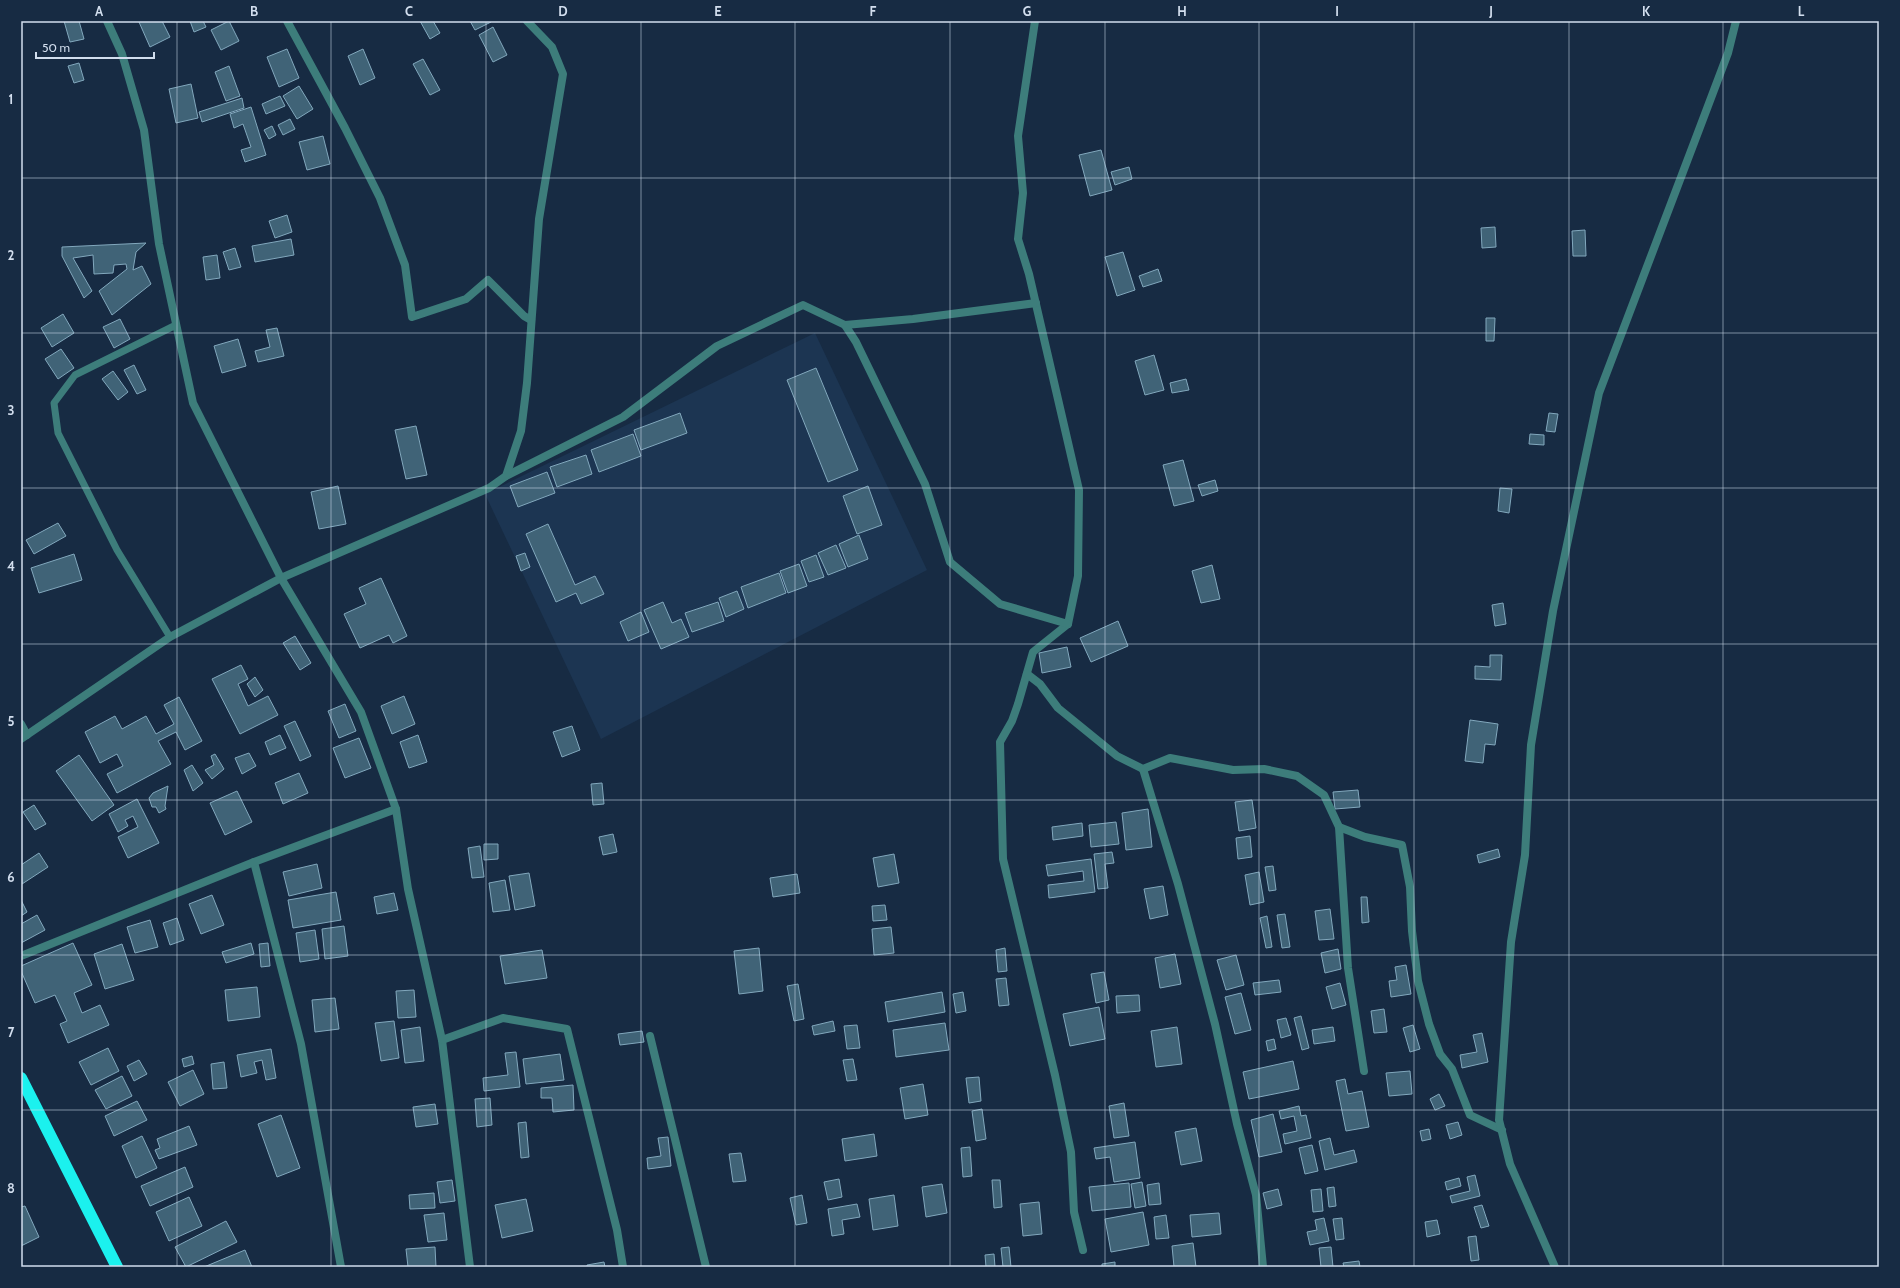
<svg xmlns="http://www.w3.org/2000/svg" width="1900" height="1288" viewBox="0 0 1900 1288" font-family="Cabin,sans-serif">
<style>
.built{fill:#1c3552}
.building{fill:#406377;stroke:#82a8bd}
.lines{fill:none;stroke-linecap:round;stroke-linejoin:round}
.lane{stroke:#3d7d7b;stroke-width:7}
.street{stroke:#3d7d7b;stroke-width:8}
.highway{stroke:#1bf1ee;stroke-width:12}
.grid{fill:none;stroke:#d2deee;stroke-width:1;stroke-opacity:0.55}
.neatline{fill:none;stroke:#d2deee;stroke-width:1.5}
.grid-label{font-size:13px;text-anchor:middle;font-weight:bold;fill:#d2deee}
</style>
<rect width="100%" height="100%" fill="#172b43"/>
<!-- built -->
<polygon class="built" points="815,333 927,570 601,739 485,494"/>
<!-- building -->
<g class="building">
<polygon points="64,21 79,21 84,39 70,42"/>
<polygon points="141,21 162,21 170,37 150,47 139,22"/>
<polygon points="190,21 203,21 206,27 194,32"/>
<polygon points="229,21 239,41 221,50 211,30"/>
<polygon points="420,21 433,21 440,33 430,39"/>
<polygon points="470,21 491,21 491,22 475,30"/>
<polygon points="493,27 507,55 493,62 479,35"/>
<polygon points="287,49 299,78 279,87 267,57"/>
<polygon points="363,49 375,78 360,85 348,56"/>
<polygon points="423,59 440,90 430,95 413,64"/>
<polygon points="79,63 84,80 74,83 68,66"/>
<polygon points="229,66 240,96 226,101 215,72"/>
<polygon points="191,84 198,118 176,123 169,89"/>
<polygon points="299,86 313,109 297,119 283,96"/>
<polygon points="280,96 285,106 266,114 262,104"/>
<polygon points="242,98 244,108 202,122 199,112"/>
<polygon points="251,107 266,155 245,162 241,150 251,147 243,124 234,128 230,114"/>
<polygon points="290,119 295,129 283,135 278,125"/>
<polygon points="272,126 276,135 269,139 264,130"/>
<polygon points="323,136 330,164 307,170 299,142"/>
<polygon points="1101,150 1112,190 1090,196 1079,155"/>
<polygon points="1129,167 1132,179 1115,185 1111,172"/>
<polygon points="287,215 292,232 275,238 269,221"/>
<polygon points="1495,227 1496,247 1482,248 1481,228"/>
<polygon points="1585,230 1586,256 1573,256 1572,231"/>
<polygon points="291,239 294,255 255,262 252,246"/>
<polygon points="146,243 136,252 133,270 142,266 151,284 112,315 99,291 127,269 126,264 114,265 113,273 94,274 93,255 73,258 92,291 84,298 62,256 62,247"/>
<polygon points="235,248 241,267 229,270 223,252"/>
<polygon points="1123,252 1135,290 1117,296 1105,257"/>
<polygon points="217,255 220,278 206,280 203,257"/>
<polygon points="1158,269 1162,281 1143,287 1139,276"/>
<polygon points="63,314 74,333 52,347 41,328"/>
<polygon points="1486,318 1495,318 1494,341 1486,341"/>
<polygon points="120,319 130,339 114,348 103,327"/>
<polygon points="277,328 284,356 258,362 255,351 270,347 266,330"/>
<polygon points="238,339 246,366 222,373 214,346"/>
<polygon points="61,349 74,368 58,379 45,359"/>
<polygon points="1154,355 1164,390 1145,395 1135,361"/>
<polygon points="134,365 146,390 137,394 124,370"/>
<polygon points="816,368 858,470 828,482 787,380"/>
<polygon points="113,371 128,392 118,400 102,379"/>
<polygon points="1186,379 1189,390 1172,393 1170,383"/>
<polygon points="680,413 687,433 641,450 634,430"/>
<polygon points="1549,413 1558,414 1555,432 1546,431"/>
<polygon points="416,426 427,475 406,479 395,430"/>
<polygon points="633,434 641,456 599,472 591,450"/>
<polygon points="1530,434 1544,435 1544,445 1529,444"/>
<polygon points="586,455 592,474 557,487 550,467"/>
<polygon points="1183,460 1194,501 1174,506 1163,465"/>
<polygon points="547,472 555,493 518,507 510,486"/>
<polygon points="1215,480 1218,491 1202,496 1198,485"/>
<polygon points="338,486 346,524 319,529 311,492"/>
<polygon points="868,486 882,525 857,534 843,496"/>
<polygon points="1500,488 1512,489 1509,513 1498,511"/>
<polygon points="58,523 66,536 34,554 26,540"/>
<polygon points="548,524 575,585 595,576 604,594 581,604 576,593 556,602 526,534"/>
<polygon points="859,535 868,559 848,567 839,544"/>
<polygon points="836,545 846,568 828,575 818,553"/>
<polygon points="525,553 530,567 521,571 516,556"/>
<polygon points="74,554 82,580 39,593 31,568"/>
<polygon points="816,555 824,577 809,582 801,561"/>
<polygon points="799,564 807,586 788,593 780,571"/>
<polygon points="1212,565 1220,599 1201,603 1192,571"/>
<polygon points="779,573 786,593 748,608 741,587"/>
<polygon points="381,578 407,636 393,643 389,635 360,648 344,614 366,604 359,588"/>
<polygon points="737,591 744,609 726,617 719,598"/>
<polygon points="663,602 672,623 681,619 689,637 661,649 644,610"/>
<polygon points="718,602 724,621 692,632 685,613"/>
<polygon points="1503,603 1506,624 1495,626 1492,605"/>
<polygon points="641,612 649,632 628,641 620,622"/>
<polygon points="1118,621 1128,646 1091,662 1080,638"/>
<polygon points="295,636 311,663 300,670 283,643"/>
<polygon points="1067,647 1071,667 1042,673 1039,653"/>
<polygon points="1490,655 1502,655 1501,680 1475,679 1475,666 1490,667"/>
<polygon points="241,665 248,679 238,684 248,706 268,696 278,715 240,734 212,679"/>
<polygon points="255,677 263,690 255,697 247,684"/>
<polygon points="404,696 415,724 392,734 381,706"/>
<polygon points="179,697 202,741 185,750 176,732 158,741 171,764 117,793 107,774 123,766 117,754 100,763 85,732 115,716 122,729 146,716 156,734 174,724 164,705"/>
<polygon points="345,704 356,731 339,738 328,711"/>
<polygon points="1470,720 1498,724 1495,745 1485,744 1483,763 1465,761"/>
<polygon points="295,721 311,756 300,761 284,726"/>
<polygon points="572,726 580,750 562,757 553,732"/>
<polygon points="280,735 286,748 270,755 265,742"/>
<polygon points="418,735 427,762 409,768 400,742"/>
<polygon points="359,738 371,768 345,778 333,748"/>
<polygon points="249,753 256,766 242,774 235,758"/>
<polygon points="215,754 224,769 212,779 205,770 214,765 211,756"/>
<polygon points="79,755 114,805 92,821 56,771"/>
<polygon points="192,765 203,783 193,791 184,770"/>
<polygon points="299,773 308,793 283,804 275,783"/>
<polygon points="602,783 604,804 593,805 591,784"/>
<polygon points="168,786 165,806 166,809 159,813 156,807 152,807 149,798 153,793"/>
<polygon points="1358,790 1360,807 1335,809 1333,792"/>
<polygon points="237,791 252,822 225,835 210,803"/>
<polygon points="137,799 159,843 128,858 118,837 138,827 133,816 125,820 128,826 118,832 109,814"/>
<polygon points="1252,800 1256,828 1239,831 1235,802"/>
<polygon points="34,805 46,824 35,830 23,812"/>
<polygon points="1148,809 1152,847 1126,850 1122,813"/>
<polygon points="1116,822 1119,844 1091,847 1089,825"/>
<polygon points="1082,823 1083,836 1053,840 1052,827"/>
<polygon points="613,834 617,852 603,855 599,837"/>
<polygon points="1250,836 1252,857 1238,859 1236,838"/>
<polygon points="484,844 498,844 498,859 484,860"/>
<polygon points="480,846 484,877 472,878 468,848"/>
<polygon points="1498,849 1500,857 1479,863 1477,855"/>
<polygon points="1112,852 1114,863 1105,864 1108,888 1098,889 1094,854"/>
<polygon points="39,853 48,867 22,884 21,865"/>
<polygon points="894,854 899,883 878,887 873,858"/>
<polygon points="1091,859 1095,892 1049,898 1048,885 1084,881 1083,871 1048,876 1046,865"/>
<polygon points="317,864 322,888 289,896 283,872"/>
<polygon points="1273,866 1276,890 1269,891 1265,867"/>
<polygon points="1259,872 1264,902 1250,905 1245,875"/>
<polygon points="529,873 535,906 515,910 509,876"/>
<polygon points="797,874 800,893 773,897 770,878"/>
<polygon points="505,880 510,910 493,912 489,883"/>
<polygon points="1163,886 1168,915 1150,919 1144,889"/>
<polygon points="336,892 341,920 293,928 288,900"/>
<polygon points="394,893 398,910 377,914 374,897"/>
<polygon points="212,895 224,925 201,934 189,904"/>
<polygon points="1361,897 1367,897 1369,922 1362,923"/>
<polygon points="21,900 27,912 21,916"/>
<polygon points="885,905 887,920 873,921 872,906"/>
<polygon points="1330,909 1334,939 1319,940 1315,911"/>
<polygon points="1285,914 1290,947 1282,948 1277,915"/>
<polygon points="37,915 45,930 21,943 21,924"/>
<polygon points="1267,916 1272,947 1266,948 1260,918"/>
<polygon points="177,918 184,940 170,945 163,923"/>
<polygon points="150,920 158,947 135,953 127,927"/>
<polygon points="344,926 348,956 325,959 322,929"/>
<polygon points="891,927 894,953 874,955 872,929"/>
<polygon points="315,930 319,959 300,962 296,933"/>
<polygon points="73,943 92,985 74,993 82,1013 100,1005 109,1025 68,1043 60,1024 67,1021 55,995 35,1003 21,971 21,966"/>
<polygon points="251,943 254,954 226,963 222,952"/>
<polygon points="268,943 270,966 261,967 259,944"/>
<polygon points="122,944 134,980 105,989 94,954"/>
<polygon points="759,948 763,991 739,994 734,951"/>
<polygon points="1005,948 1007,971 998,972 996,950"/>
<polygon points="1338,949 1341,969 1325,973 1321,953"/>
<polygon points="542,950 547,978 505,984 500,956"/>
<polygon points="1175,954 1181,984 1160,988 1155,958"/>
<polygon points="1236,955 1244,985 1226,990 1217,960"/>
<polygon points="1406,965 1411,994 1391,997 1389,981 1397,980 1395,967"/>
<polygon points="1104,972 1109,1000 1096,1003 1091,974"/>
<polygon points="1006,978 1009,1005 999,1006 996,979"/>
<polygon points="1279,980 1281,992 1255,995 1253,983"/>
<polygon points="1340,983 1346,1005 1332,1009 1326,987"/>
<polygon points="798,984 804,1019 794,1021 787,986"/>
<polygon points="257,987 260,1017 228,1021 225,990"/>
<polygon points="414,990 416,1017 398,1018 396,991"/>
<polygon points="942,992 945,1012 888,1022 885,1002"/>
<polygon points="963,992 966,1011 956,1013 953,994"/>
<polygon points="1241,993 1251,1030 1235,1034 1225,997"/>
<polygon points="1139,995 1140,1011 1117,1013 1116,996"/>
<polygon points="335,998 339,1029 315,1032 312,1000"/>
<polygon points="1099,1007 1105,1039 1070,1046 1063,1014"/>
<polygon points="1384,1009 1387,1032 1374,1033 1371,1011"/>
<polygon points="1301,1016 1309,1048 1302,1050 1294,1018"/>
<polygon points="1286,1018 1291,1035 1281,1038 1277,1020"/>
<polygon points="394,1021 399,1058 381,1061 375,1023"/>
<polygon points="833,1021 835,1031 814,1035 812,1026"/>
<polygon points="945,1023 949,1050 896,1057 893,1030"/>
<polygon points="857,1025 860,1048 847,1049 844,1026"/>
<polygon points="1413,1025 1420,1049 1410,1052 1403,1028"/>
<polygon points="420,1027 424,1061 405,1063 401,1030"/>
<polygon points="1177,1027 1182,1064 1156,1067 1151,1031"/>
<polygon points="1333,1027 1335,1041 1314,1044 1312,1030"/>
<polygon points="642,1031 644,1042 620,1045 618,1034"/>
<polygon points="1482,1033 1488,1062 1462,1068 1460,1055 1477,1052 1473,1035"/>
<polygon points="1274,1039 1276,1049 1268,1051 1266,1041"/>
<polygon points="108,1048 119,1071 91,1085 79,1062"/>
<polygon points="271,1049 276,1078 266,1080 262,1060 254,1062 257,1073 241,1077 237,1055"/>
<polygon points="516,1052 520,1087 484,1091 483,1078 508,1075 505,1053"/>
<polygon points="560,1054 564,1080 526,1084 523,1059"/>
<polygon points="192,1056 194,1064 184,1067 182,1059"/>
<polygon points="853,1059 857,1080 847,1081 843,1060"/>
<polygon points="139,1060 147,1074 134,1081 127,1066"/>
<polygon points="1293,1061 1299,1089 1249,1099 1243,1072"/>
<polygon points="224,1062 227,1088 213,1089 211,1064"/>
<polygon points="193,1070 204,1094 180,1106 168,1082"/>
<polygon points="1410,1071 1412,1094 1389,1096 1386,1073"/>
<polygon points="122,1076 132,1096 106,1109 95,1090"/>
<polygon points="979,1077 981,1101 969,1103 966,1078"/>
<polygon points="1345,1079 1348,1094 1362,1091 1369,1127 1346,1131 1336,1081"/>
<polygon points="923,1084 928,1115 905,1119 900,1088"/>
<polygon points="573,1085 574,1110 553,1112 552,1098 541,1098 541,1088"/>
<polygon points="1439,1094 1445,1106 1435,1110 1430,1099"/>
<polygon points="490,1098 492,1125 477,1127 475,1099"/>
<polygon points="137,1101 147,1120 114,1136 105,1116"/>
<polygon points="1124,1103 1129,1136 1114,1138 1109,1106"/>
<polygon points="435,1104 438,1124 416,1127 413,1107"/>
<polygon points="1299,1106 1301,1116 1306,1115 1311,1138 1285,1144 1283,1134 1297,1131 1294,1116 1281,1119 1279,1111"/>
<polygon points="982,1109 986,1139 976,1141 972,1111"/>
<polygon points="1273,1114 1282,1152 1259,1157 1251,1120"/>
<polygon points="281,1115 300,1168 277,1177 258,1124"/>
<polygon points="526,1122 529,1157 521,1158 518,1123"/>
<polygon points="1458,1122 1462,1135 1450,1139 1446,1125"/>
<polygon points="189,1126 197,1145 159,1159 155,1150 160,1148 157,1139"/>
<polygon points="1196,1128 1202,1161 1181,1165 1175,1132"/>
<polygon points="1429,1129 1431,1139 1422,1141 1420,1131"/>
<polygon points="874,1134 877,1156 845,1161 842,1139"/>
<polygon points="142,1136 157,1168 136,1178 122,1146"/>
<polygon points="668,1137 671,1166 648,1169 647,1158 661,1156 658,1138"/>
<polygon points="1330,1138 1334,1155 1354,1150 1357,1162 1325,1170 1319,1141"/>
<polygon points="1135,1142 1140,1178 1114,1182 1110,1157 1096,1159 1094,1148"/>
<polygon points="1312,1145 1318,1171 1305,1174 1299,1148"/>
<polygon points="970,1147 972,1176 963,1177 961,1148"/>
<polygon points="741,1153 746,1181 733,1182 729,1154"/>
<polygon points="185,1167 193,1187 150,1206 141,1186"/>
<polygon points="1475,1175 1480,1196 1452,1203 1450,1196 1470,1191 1467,1177"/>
<polygon points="1459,1178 1461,1186 1447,1190 1445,1182"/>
<polygon points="839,1179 842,1197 828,1200 824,1182"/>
<polygon points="452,1180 455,1201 440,1203 437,1182"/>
<polygon points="992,1180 1000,1180 1002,1207 994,1208"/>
<polygon points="1142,1182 1146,1206 1135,1208 1131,1184"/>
<polygon points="1129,1183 1131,1207 1092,1211 1089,1187"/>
<polygon points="1159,1183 1161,1204 1149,1205 1147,1185"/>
<polygon points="942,1184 947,1213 926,1217 922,1187"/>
<polygon points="1334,1187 1336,1206 1329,1207 1327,1188"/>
<polygon points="1278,1189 1282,1205 1267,1209 1263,1193"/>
<polygon points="1321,1189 1323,1211 1313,1212 1311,1190"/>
<polygon points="434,1193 435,1208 410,1209 409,1195"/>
<polygon points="802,1195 807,1223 796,1225 790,1198"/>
<polygon points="894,1195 898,1226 873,1230 869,1199"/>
<polygon points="189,1197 202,1226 169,1241 156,1212"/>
<polygon points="526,1199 533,1231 502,1238 495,1205"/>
<polygon points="1039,1202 1042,1234 1023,1236 1020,1204"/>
<polygon points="857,1204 860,1217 842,1220 844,1234 832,1236 828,1209"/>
<polygon points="1482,1205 1489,1226 1481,1228 1474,1207"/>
<polygon points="25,1206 39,1237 21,1246 21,1207"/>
<polygon points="1143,1212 1149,1245 1111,1252 1105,1219"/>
<polygon points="444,1213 447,1240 428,1242 424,1215"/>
<polygon points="1219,1213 1221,1234 1192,1237 1190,1215"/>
<polygon points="1166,1215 1169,1238 1156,1239 1154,1217"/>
<polygon points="1324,1218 1329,1241 1310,1245 1307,1232 1317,1230 1315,1220"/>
<polygon points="1342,1218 1344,1239 1336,1240 1333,1219"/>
<polygon points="1437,1220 1440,1234 1427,1237 1425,1222"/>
<polygon points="226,1221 237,1242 186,1267 175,1247"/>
<polygon points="1476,1236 1479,1260 1471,1261 1468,1237"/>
<polygon points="1193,1243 1196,1267 1174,1267 1172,1246"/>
<polygon points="435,1247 436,1267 408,1267 406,1249"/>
<polygon points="1009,1247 1011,1267 1003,1267 1001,1248"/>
<polygon points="1331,1247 1333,1267 1321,1267 1319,1248"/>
<polygon points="245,1250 252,1267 204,1267"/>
<polygon points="994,1254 995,1267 986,1267 985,1255"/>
<polygon points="1359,1261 1360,1267 1344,1267 1343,1263"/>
<polygon points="604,1262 605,1267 587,1267 587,1265"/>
<polygon points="1115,1262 1115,1267 1102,1267 1102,1264"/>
</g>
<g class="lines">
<!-- lane -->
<polyline class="lane" points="170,637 117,550 58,433 54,403 75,375 176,325"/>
<!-- street -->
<g class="street">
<polyline points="107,21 122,54 144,130 159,244 193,403 281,578 361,712 396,809 408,889 442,1040 470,1267"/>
<polyline points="287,21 345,128 380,198 405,265 412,317 466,299 488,280 524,316 531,320"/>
<polyline points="1035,21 1018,136 1023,193 1018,239 1029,274 1079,490 1078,576 1068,624 1033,652 1018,704 1012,721 1000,742 1003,859 1055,1075 1071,1152 1074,1212 1083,1250"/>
<polyline points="845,325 913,319 1036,303"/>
<polyline points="506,476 623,417 717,346 803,305 845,325 856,342 925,484 950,562 1000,604 1068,624"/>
<polyline points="1027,674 1040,684 1058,708 1117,756 1143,769 1170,758 1233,770 1264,769 1297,776 1324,795 1339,827 1365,837 1402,845 1410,887 1412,931 1418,981 1429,1024 1440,1054 1452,1069 1470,1115 1502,1130"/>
<polyline points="21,724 27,735"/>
<polyline points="21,739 170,637 281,578 489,488 506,476 521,431 527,383 539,219 563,74 552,47 527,21"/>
<polyline points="1143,769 1178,884 1215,1024 1237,1124 1256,1195 1263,1267"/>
<polyline points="1339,827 1348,968 1364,1071"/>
<polyline points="254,862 301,1044 341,1267"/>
<polyline points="21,956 254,862 396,809"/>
<polyline points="650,1036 706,1267"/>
<polyline points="442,1040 503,1018 567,1029 617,1230 623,1267"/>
<polyline points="1555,1267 1510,1164 1499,1120 1511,942 1525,855 1531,745 1553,611 1599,393 1697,135 1728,53 1736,21"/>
</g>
<!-- highway -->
<polyline class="highway" points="21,1078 117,1267"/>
</g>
<!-- grid -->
<path class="grid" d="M177,21V1267M331,21V1267M486,21V1267M641,21V1267M795,21V1267M950,21V1267M1105,21V1267M1259,21V1267M1414,21V1267M1569,21V1267M1723,21V1267M21,178H1879M21,333H1879M21,488H1879M21,644H1879M21,800H1879M21,955H1879M21,1110H1879"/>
<!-- border -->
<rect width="1900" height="1288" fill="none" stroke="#172b43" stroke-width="44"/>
<!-- scale -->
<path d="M36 52v6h118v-6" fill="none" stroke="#d2deee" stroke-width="2"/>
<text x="42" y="52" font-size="12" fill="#d2deee" stroke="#172b43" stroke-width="3" paint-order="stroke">50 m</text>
<rect x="22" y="22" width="1856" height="1244" class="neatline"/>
<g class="grid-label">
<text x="99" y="16">A</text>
<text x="254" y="16">B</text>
<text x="409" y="16">C</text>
<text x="563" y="16">D</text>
<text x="718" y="16">E</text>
<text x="873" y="16">F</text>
<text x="1027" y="16">G</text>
<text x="1182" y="16">H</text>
<text x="1337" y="16">I</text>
<text x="1491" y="16">J</text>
<text x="1646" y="16">K</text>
<text x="1801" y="16">L</text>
<text x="11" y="104">1</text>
<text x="11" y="260">2</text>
<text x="11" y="415">3</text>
<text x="11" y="571">4</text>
<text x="11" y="726">5</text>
<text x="11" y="882">6</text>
<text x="11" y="1037">7</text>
<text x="11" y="1193">8</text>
</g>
</svg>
